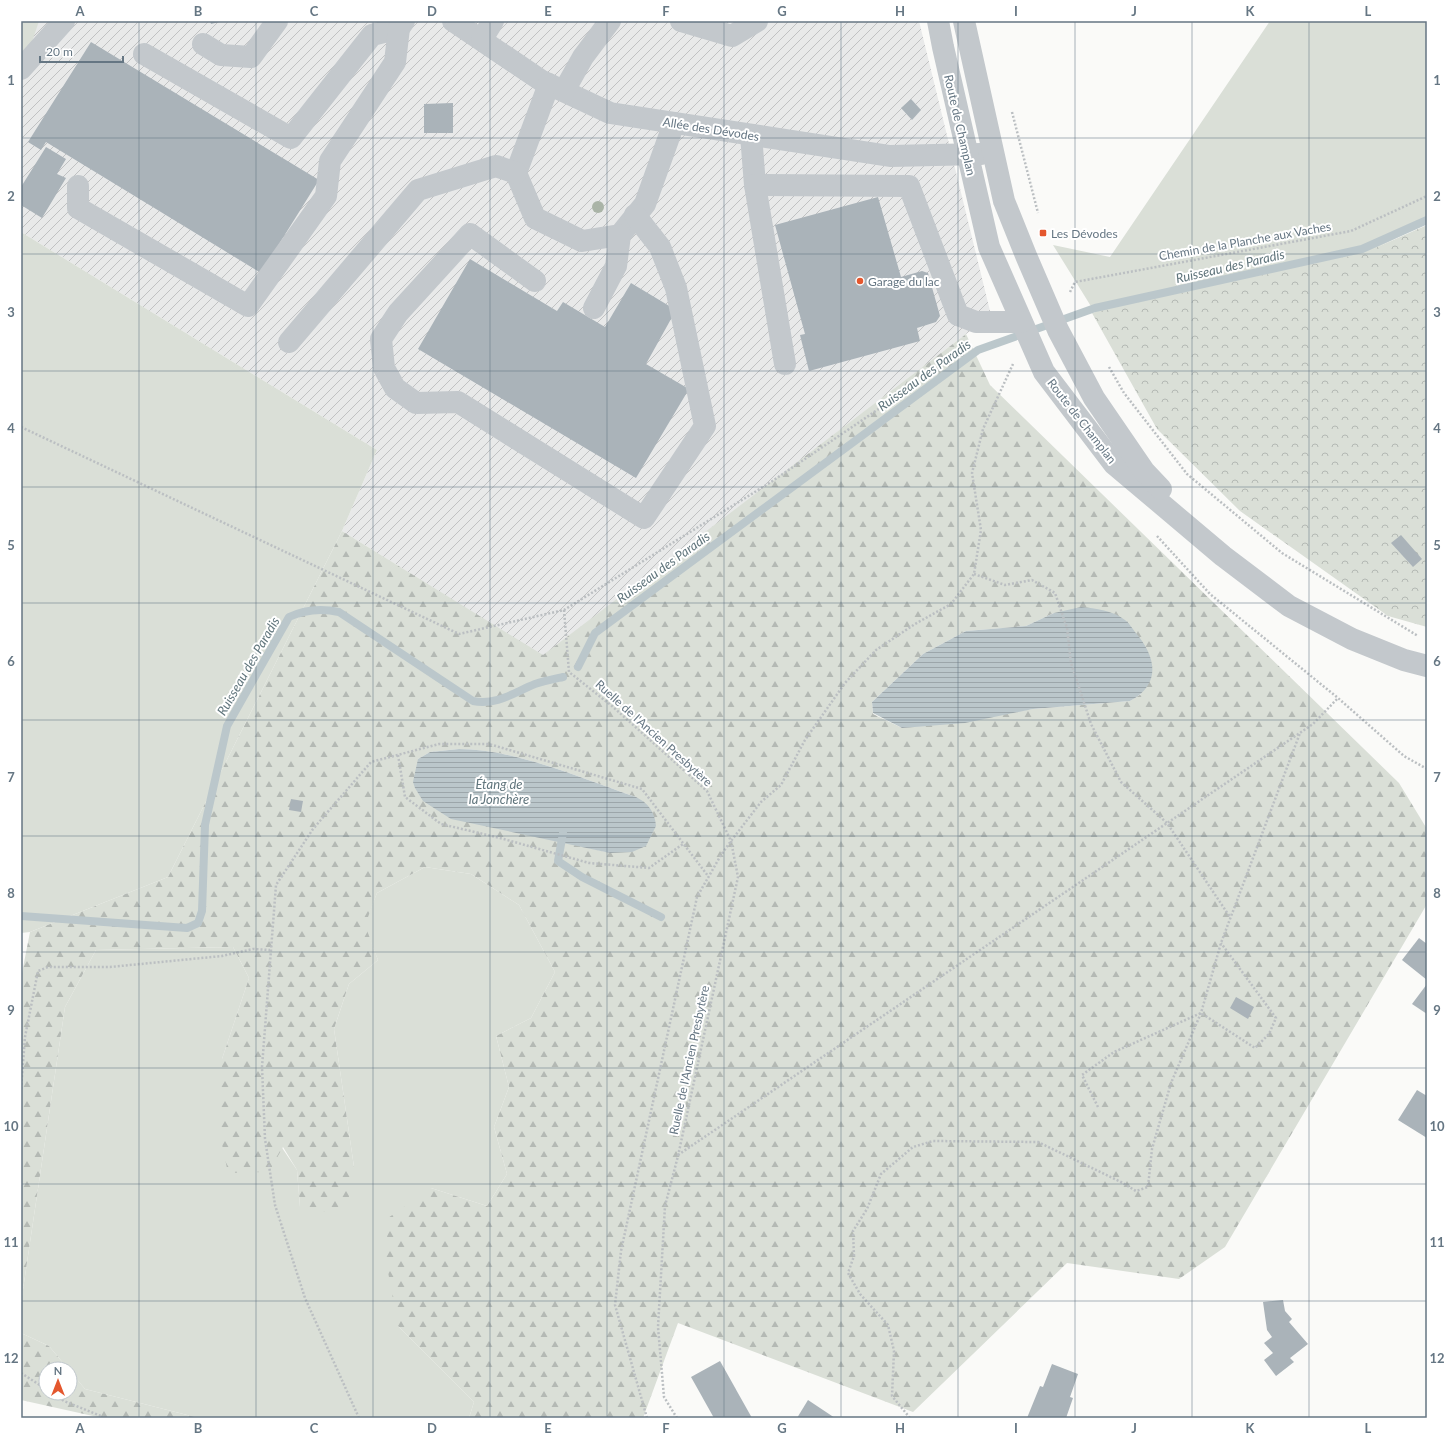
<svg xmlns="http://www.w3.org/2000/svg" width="1448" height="1439" viewBox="0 0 1448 1439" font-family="Lato,sans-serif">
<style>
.industrial{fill:url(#industrial-furrows)}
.grass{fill:#dadfd7}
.forest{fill:url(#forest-firs);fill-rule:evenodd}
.park{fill:url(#park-crowns)}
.water{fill:url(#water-rules)}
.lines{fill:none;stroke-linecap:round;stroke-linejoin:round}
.stream{stroke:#bbc7cb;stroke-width:8}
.building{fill:#aab3b9}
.path{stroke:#bbbfc2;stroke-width:2.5;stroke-dasharray:2 2;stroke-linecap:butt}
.minor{stroke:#c3c8cc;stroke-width:22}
.tree{fill:#aab4a7}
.grid{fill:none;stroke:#657683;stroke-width:1;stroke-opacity:0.55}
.poi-dot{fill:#e4572e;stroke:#fff;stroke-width:1.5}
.labels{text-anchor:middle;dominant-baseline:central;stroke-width:4;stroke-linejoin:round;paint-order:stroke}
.street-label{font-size:12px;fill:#657683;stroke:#fff}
.poi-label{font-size:12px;fill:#657683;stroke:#fff;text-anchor:start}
.water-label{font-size:13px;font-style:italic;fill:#60757c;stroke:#fff}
.neatline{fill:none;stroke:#657683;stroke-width:1.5}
.grid-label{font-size:13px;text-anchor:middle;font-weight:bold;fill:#657683}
</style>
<defs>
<pattern id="industrial-furrows" width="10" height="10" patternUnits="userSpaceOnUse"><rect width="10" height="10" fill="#e8e9e9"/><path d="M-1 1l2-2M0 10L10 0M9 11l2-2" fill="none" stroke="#c0c1c2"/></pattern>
<pattern id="forest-firs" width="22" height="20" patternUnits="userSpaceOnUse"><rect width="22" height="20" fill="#dadfd7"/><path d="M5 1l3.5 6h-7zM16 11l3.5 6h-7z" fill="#b4b9b4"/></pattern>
<pattern id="park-crowns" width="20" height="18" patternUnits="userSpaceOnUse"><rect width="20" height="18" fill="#dadfd7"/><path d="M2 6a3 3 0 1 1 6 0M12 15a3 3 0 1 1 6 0" fill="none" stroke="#b4b9b4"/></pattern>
<pattern id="water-rules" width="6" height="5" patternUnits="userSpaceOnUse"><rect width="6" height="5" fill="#bbc7cb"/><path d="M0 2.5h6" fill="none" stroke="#9ca6aa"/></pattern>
</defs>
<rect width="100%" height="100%" fill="#fafaf8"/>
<!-- industrial -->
<polygon class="industrial" points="21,21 919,21 991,315 543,656 342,531 377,450 21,232"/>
<!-- grass -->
<g class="grass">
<polygon points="21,21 39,21 29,51 21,52"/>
<polygon points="1270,21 1427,21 1427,223 1364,254 1097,316 1053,245 1110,257"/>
<polygon points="21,232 377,450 342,531 168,877 30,932 21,933"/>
<polygon points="425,867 471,874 519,905 555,972 531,1018 496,1036 509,1087 494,1127 507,1174 487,1206 431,1188 398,1326 474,1402 469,1418 199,1418 85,1389 70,1371 70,1369 68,1369 49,1346 21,1333 21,1303 65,1007 96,950 233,947 249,978 222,1059 297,1170 300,1207 354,1167 334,1029 349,984 378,960 364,925 377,893"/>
</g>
<!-- forest -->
<g class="forest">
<path d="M966,334L990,385L1399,783L1427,829V904L1225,1247L1179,1279L1067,1263L913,1412L678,1323L643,1418H469L474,1402L398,1326L386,1261L388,1218L431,1188L487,1206L507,1174L494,1127L509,1087L496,1036L531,1018L555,972L519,905L471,874L425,867L377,893L365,925L378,960L349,984L334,1029L354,1167L348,1202L328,1212L300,1207L297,1170L283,1147L269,1172L228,1173L219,1130L222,1059L249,978L233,947L96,950L65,1007L21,1303V978L30,932L168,877L342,531L543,655ZM1054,613L1141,694L1130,701L1033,709L902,728L873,714L872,702L923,654L966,631L1026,626ZM459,749C516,749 582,779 636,797L610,853L573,844L418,759L430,752Z"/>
<polygon points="21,1333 49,1346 68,1369 46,1369 46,1393 70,1393 70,1371 85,1389 199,1418 102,1418 21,1400"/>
</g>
<!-- park -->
<polygon class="park" points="1427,225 1427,627 1388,616 1240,511 1157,429 1092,313 1364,253"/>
<!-- water -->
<g class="water">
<path d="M1081,607C1095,608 1114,611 1125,620C1129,623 1132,628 1135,632C1156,656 1162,684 1130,701L1033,709L965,723L902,728L873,713L872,702L923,654L966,631L1026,626L1054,613Z"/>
<path d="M459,749C516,749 582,779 636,797C648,803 655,812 656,826L646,846L632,852L610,853L451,819L423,801L415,788L413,782L418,759L430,752Z"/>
</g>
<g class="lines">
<!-- stream -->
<g class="stream">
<polyline points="578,667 595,633 978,350 1095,308 1362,249 1427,220"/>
<polyline points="563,833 558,861 582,877 661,917"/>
<path d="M21,916L187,928L198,923L202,911L205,825L227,726L289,617C306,609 321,608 339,612L473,701C496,706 515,692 535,684C544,681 554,679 563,677"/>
</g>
</g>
<!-- building -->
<g class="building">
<polygon points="210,21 219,21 219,22 211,24"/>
<polygon points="91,42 319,180 261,273 46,142 41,150 28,142"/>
<polygon points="911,99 921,110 912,120 901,108"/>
<polygon points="453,103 453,133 424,133 424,104"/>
<polygon points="46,147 66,159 57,174 66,178 42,218 21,205 21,187"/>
<polygon points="878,197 901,277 922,271 928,273 940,316 936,322 917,328 920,341 809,371 800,335 805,334 775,225"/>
<polygon points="470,259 557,311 563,302 605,327 631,283 676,310 646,364 689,389 636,478 418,349"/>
<polygon points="1401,535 1422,559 1413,567 1391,543"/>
<polygon points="291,799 303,801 301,812 289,810"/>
<polygon points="1419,938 1427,944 1427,980 1402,960"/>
<polygon points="1427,984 1427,1014 1412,1004"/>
<polygon points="1236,997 1254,1007 1248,1019 1230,1008"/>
<polygon points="1417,1090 1427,1096 1427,1138 1398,1120"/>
<polygon points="1283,1300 1285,1311 1292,1319 1289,1322 1308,1344 1290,1358 1294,1362 1276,1376 1264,1360 1273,1353 1264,1343 1272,1337 1267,1330 1263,1302"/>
<polygon points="720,1361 752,1418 714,1418 691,1377"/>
<polygon points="1052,1364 1078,1374 1070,1397 1073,1398 1066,1418 1027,1418 1040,1386 1043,1387"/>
<polygon points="808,1400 835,1418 797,1418"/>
</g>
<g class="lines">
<!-- path -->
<g class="path">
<polyline points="1012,112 1038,213"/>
<polyline points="1070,292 1075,282 1351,231 1427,196"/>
<polyline points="1109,367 1124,393 1187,474 1282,553 1418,636"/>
<polyline points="21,427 459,634 564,610 771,482 970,347"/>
<polyline points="1157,536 1210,594 1338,698 1404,756 1427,769"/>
<polyline points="974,574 1005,585 1032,580 1055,593 1067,628 1071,663 1091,724 1121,782 1167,823 1230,917"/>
<polyline points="564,610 569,672 612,706 707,791 731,841 738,877 678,1156 665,1206 658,1327 664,1397 677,1418"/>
<polyline points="398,755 405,797 441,824 500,838 589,863 649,868 683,844"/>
<polyline points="21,1089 25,1037 38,971 48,967 110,967 222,956 253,949 270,950"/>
<polyline points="1098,1107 1082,1075 1114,1052 1201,1013 1255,1048 1269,1034 1276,1018 1221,943"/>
<polyline points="678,1155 1313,724 1338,698"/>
<polyline points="21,1373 46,1389"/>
<polyline points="52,1393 64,1401 106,1418"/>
<polyline points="359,1418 305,1298 275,1205 265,1139 262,1067 276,885 313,829 371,762 439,744 489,744 642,789 708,876"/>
<polyline points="647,1418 615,1305 621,1251 697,897 721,855 731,841 761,802 781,785 805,740 845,683 876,650 915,624 951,604 974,574 981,530 972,473 983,429 1013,364"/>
<polyline points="910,1418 892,1396 894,1351 888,1325 860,1294 848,1273 854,1256 853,1231 867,1209 881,1174 913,1147 933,1141 1038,1142 1121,1182 1136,1191 1148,1187 1152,1149 1171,1083 1201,1013 1221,943 1300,733"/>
</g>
<!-- minor -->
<g class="minor">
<polyline points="453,21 542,81 610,113 890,156 981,154"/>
<polyline points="681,21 732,36 757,21"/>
<polyline points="938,21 943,47 989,247 1044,372 1114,464 1223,556 1289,606 1352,639 1404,660 1427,666"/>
<polyline points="964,21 1004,201 1027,258 1058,330 1094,398 1144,471 1161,489"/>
<polyline points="482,39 493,21"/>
<polyline points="203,44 221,55 251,57 277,21"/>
<polyline points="144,54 291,138 372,35 399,28 404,21"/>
<polyline points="21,69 64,21"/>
<polyline points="549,84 516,173 535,218 582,241 620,235 645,204 674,123"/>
<polyline points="564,91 583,57 610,21"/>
<polyline points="751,135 755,185 785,364"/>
<polyline points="755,185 909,186 958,315 976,322 1021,322"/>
<polyline points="78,186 78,208 248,306 326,196 330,161 395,62 399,28"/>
<polyline points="535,281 470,234 398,313 381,339 384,368 395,388 416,403 458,402 644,518 705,426 676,288 660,247 635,215"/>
<polyline points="594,308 616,266 620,235"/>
<polyline points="289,342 418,190 496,166 516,173"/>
</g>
</g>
<!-- trees -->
<circle class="tree" cx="598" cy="207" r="6"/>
<!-- grid -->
<path class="grid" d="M139,21V1418M256,21V1418M373,21V1418M490,21V1418M607,21V1418M724,21V1418M841,21V1418M958,21V1418M1075,21V1418M1192,21V1418M1309,21V1418M21,138H1427M21,254H1427M21,371H1427M21,487H1427M21,603H1427M21,720H1427M21,836H1427M21,952H1427M21,1068H1427M21,1184H1427M21,1301H1427"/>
<!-- markers -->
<g class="poi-dot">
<rect x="1039" y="229" width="8" height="8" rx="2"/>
<circle cx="860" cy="281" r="4"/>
</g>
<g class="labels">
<!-- street labels -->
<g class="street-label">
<text transform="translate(960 125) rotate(77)">Route de Champlan</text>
<text transform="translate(711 129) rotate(9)">Allée des Dévodes</text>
<text transform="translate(1245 241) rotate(-10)">Chemin de la Planche aux Vaches</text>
<text transform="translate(1082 421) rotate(52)">Route de Champlan</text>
<text transform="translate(654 733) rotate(42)">Ruelle de l'Ancien Presbytère</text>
<text transform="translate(689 1060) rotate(-78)">Ruelle de l'Ancien Presbytère</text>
</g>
<!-- poi labels -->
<g class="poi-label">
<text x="1051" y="233">Les Dévodes</text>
<text x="868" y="281">Garage du lac</text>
</g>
<!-- water labels -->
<g class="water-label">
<text transform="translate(1230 266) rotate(-13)">Ruisseau des Paradis</text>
<text transform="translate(924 375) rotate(-36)">Ruisseau des Paradis</text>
<text transform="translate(663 567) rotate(-36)">Ruisseau des Paradis</text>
<text transform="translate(248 666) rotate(-60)">Ruisseau des Paradis</text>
<text x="499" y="784">Étang de<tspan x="499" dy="15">la Jonchère</tspan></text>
</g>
</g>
<!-- border -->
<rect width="1448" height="1439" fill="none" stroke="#ffffff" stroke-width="44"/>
<!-- north arrow -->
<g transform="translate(58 1381)"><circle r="19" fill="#ffffff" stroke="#c1c8cd"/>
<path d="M0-3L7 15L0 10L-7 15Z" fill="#e4572e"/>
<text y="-6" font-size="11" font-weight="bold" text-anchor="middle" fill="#657683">N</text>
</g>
<!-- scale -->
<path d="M40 56v6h83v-6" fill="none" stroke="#657683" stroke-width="2"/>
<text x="46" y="56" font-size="12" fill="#657683" stroke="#ffffff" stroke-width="3" paint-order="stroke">20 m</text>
<rect x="22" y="22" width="1404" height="1395" class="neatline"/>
<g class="grid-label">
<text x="80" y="16">A</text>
<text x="198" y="16">B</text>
<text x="314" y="16">C</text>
<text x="432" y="16">D</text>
<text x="548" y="16">E</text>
<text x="666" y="16">F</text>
<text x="782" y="16">G</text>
<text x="900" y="16">H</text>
<text x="1016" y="16">I</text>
<text x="1134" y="16">J</text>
<text x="1250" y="16">K</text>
<text x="1368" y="16">L</text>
<text x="11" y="85">1</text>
<text x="1437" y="85">1</text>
<text x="11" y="201">2</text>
<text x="1437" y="201">2</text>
<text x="11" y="317">3</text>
<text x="1437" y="317">3</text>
<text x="11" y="433">4</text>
<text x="1437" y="433">4</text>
<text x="11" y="550">5</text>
<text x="1437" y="550">5</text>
<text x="11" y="666">6</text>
<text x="1437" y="666">6</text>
<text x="11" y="782">7</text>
<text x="1437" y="782">7</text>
<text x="11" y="898">8</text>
<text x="1437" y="898">8</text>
<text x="11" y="1015">9</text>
<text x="1437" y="1015">9</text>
<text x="11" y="1131">10</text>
<text x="1437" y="1131">10</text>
<text x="11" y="1247">11</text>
<text x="1437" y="1247">11</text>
<text x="11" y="1363">12</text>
<text x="1437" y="1363">12</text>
<text x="80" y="1433">A</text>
<text x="198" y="1433">B</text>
<text x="314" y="1433">C</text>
<text x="432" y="1433">D</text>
<text x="548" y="1433">E</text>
<text x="666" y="1433">F</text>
<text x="782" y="1433">G</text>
<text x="900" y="1433">H</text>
<text x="1016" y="1433">I</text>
<text x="1134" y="1433">J</text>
<text x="1250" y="1433">K</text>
<text x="1368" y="1433">L</text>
</g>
</svg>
